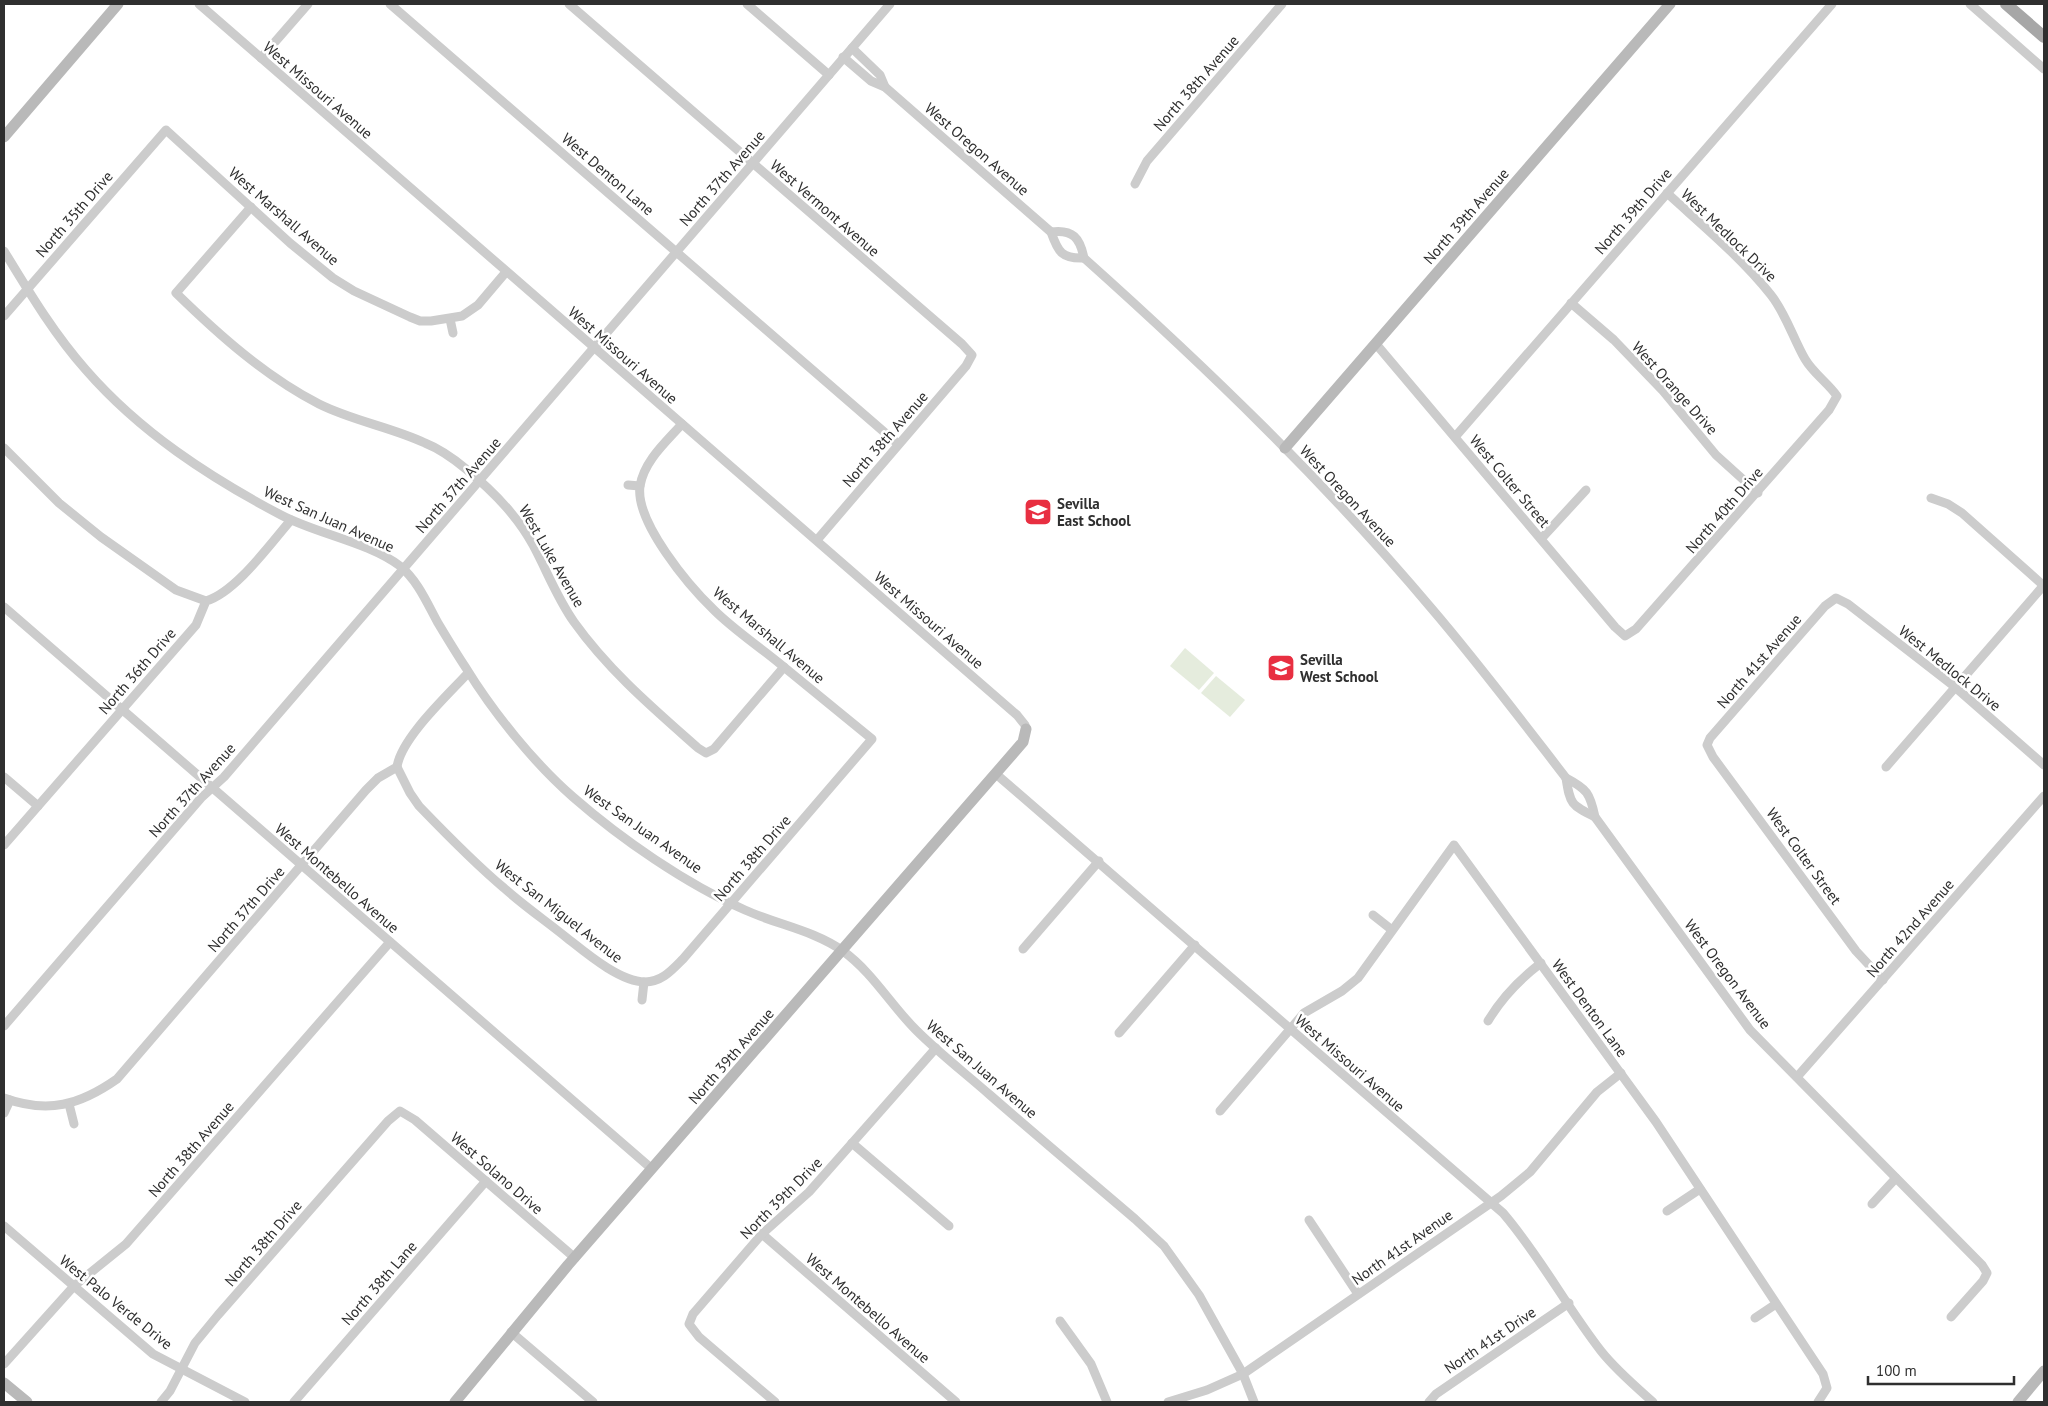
<svg xmlns="http://www.w3.org/2000/svg" width="2048" height="1406" viewBox="0 0 2048 1406" font-family="'PT Sans',sans-serif">
<style>
.green{fill:#e5ecdd}
.lines{fill:none;stroke-linecap:round;stroke-linejoin:round}
.street{stroke:#ccc;stroke-width:9}
.secondary{stroke:#b9b9b9;stroke-width:11}
.primary{stroke:#a7a7a7;stroke-width:12}
.labels{text-anchor:middle;dominant-baseline:central;stroke-width:5;stroke-linejoin:round;paint-order:stroke}
.street-label{font-size:15px;fill:#2f2f2f;stroke:#fff}
.poi-label{font-size:15px;font-weight:bold;fill:#2f2f2f;stroke:#fff;text-anchor:start}
</style>
<rect width="100%" height="100%" fill="#fff"/>
<!-- green -->
<g class="green">
<polygon points="1185,648 1214,673 1199,690 1170,666"/>
<polygon points="1216,676 1245,700 1230,717 1201,693"/>
</g>
<g class="lines">
<!-- street -->
<g class="street">
<polyline points="199,4 1017,715 1025,725 1026,729"/>
<polyline points="390,4 898,444"/>
<polyline points="569,4 962,344 972,355 966,366 817,540"/>
<polyline points="747,4 829,75"/>
<polyline points="1970,4 2044,69"/>
<polyline points="852,48 880,75 885,87"/>
<path d="M843,57L871,81L885,87L1051,232C1058,252 1062,259 1084,258"/>
<polyline points="261,58 308,4"/>
<polyline points="1135,184 1147,161 1282,4"/>
<path d="M251,207L176,293C219,335 265,376 319,404C353,421 391,427 425,443C440,449 454,459 466,469C493,491 517,515 533,545C547,571 557,598 574,622C609,671 654,709 698,748L706,753L714,749L784,667"/>
<path d="M1051,232C1073,229 1080,238 1084,258C1207,368 1326,483 1432,609C1479,664 1522,721 1566,778C1587,789 1590,793 1595,817L1750,1030L1982,1265L1987,1273L1983,1281L1951,1317"/>
<path d="M4,251C29,292 54,334 86,370C140,432 209,477 281,515C317,534 368,542 400,566C418,581 427,603 438,623C447,638 456,653 466,668C493,712 534,763 573,797C621,839 686,884 745,910C778,925 813,930 843,951C873,973 890,1004 916,1030C939,1053 965,1073 990,1095C1038,1137 1087,1178 1135,1219L1164,1246L1199,1295L1243,1374L1254,1402"/>
<polyline points="1571,303 1614,340 1663,391 1716,455 1758,493"/>
<polyline points="4,316 166,130 290,243 333,278 354,291 410,317 420,321 431,321 462,316 478,305 506,272"/>
<polyline points="450,319 453,333"/>
<path d="M1376,344L1615,627L1625,636L1636,629L1829,410L1837,396C1828,383 1813,373 1805,359C1793,338 1786,314 1771,295C1741,257 1702,225 1667,193"/>
<polyline points="1455,437 1832,4"/>
<polyline points="4,448 59,503 101,537 176,590 206,601"/>
<polyline points="628,485 640,486"/>
<polyline points="1931,498 1948,504 1962,513 2044,586"/>
<polyline points="1541,539 1586,490"/>
<polyline points="4,607 652,1169"/>
<path d="M397,767L410,793L419,806C446,834 474,863 504,888C524,906 546,921 567,938C586,953 620,982 645,982C662,982 672,970 683,959L872,739C841,714 810,688 779,663C757,645 733,629 714,610C689,586 635,522 640,486C644,461 666,442 682,424"/>
<polyline points="1886,767 2044,585"/>
<path d="M996,774L1503,1213C1540,1256 1566,1306 1601,1351C1616,1370 1635,1386 1653,1402"/>
<polyline points="4,777 38,806"/>
<path d="M1566,778C1570,804 1571,805 1595,817"/>
<path d="M4,845L196,625L206,601C236,592 270,544 291,520"/>
<polyline points="1373,915 1392,930"/>
<polyline points="1023,949 1099,861"/>
<polyline points="1883,980 1856,951 1713,757 1707,745 1710,738 1825,606 1836,598 1848,604 1955,687 2044,765"/>
<polyline points="642,1000 644,982"/>
<path d="M1488,1021C1501,999 1520,979 1541,963"/>
<polyline points="4,1026 201,798 224,777 890,4"/>
<polyline points="1119,1033 1195,945"/>
<polyline points="1797,1077 2044,796"/>
<path d="M4,1098C48,1114 80,1105 117,1079L366,790L378,778L397,767C401,738 448,695 468,673"/>
<polyline points="69,1104 74,1124"/>
<polyline points="1220,1111 1304,1013 1342,991 1358,978 1454,845 1656,1122 1823,1374 1827,1388 1818,1402"/>
<polyline points="4,1113 10,1100"/>
<polyline points="852,1143 949,1226"/>
<polyline points="1872,1204 1896,1178"/>
<polyline points="1667,1211 1700,1189"/>
<polyline points="1309,1220 1358,1294"/>
<polyline points="4,1226 153,1354 245,1402"/>
<polyline points="762,1234 956,1402"/>
<polyline points="1755,1318 1776,1304"/>
<polyline points="1060,1321 1091,1364 1107,1402"/>
<polyline points="511,1332 593,1402"/>
<polyline points="4,1364 74,1286 126,1244 390,942"/>
<polyline points="161,1402 170,1391 195,1343 218,1315 388,1121 400,1111 415,1120 575,1258"/>
<polyline points="294,1402 486,1181"/>
<polyline points="775,1402 699,1337 689,1324 693,1314 762,1234 809,1192 936,1048"/>
<polyline points="1168,1402 1207,1390 1243,1374 1501,1196 1530,1172 1597,1092 1621,1073"/>
<polyline points="1429,1402 1436,1394 1569,1303"/>
</g>
<!-- secondary -->
<g class="secondary">
<polyline points="4,137 118,4"/>
<polyline points="1285,448 1670,4"/>
<polyline points="4,1383 27,1402"/>
<polyline points="455,1402 568,1265 1023,742 1026,729"/>
<polyline points="2018,1402 2044,1371"/>
</g>
<!-- primary -->
<polyline class="primary" points="2006,4 2044,37"/>
</g>
<!-- icons -->
<defs>
<symbol id="school-square" viewBox="-11 -11 22 22"><rect x="-9" y="-9" width="18" height="18" rx="4" fill="#e82f41" stroke="#fff"/><path d="M0-5L7-2L0 1L-7-2ZM-4 1L0 2.5L4 1V4Q0 6-4 4Z" fill="#fff"/></symbol>
</defs>
<g fill-rule="evenodd">
<use href="#school-square" x="1022" y="496" width="32" height="32"/>
<use href="#school-square" x="1265" y="652" width="32" height="32"/>
</g>
<g class="labels">
<!-- street labels -->
<g class="street-label">
<text transform="translate(1196 83) rotate(-49)">North 38th Avenue</text>
<text transform="translate(318 90) rotate(41)">West Missouri Avenue</text>
<text transform="translate(977 149) rotate(41)">West Oregon Avenue</text>
<text transform="translate(608 174) rotate(41)">West Denton Lane</text>
<text transform="translate(722 178) rotate(-49)">North 37th Avenue</text>
<text transform="translate(825 208) rotate(41)">West Vermont Avenue</text>
<text transform="translate(1633 211) rotate(-49)">North 39th Drive</text>
<text transform="translate(74 214) rotate(-49)">North 35th Drive</text>
<text transform="translate(284 216) rotate(41)">West Marshall Avenue</text>
<text transform="translate(1466 216) rotate(-49)">North 39th Avenue</text>
<text transform="translate(1729 235) rotate(44)">West Medlock Drive</text>
<text transform="translate(623 355) rotate(41)">West Missouri Avenue</text>
<text transform="translate(1675 388) rotate(48)">West Orange Drive</text>
<text transform="translate(885 439) rotate(-49)">North 38th Avenue</text>
<text transform="translate(1510 481) rotate(50)">West Colter Street</text>
<text transform="translate(458 485) rotate(-49)">North 37th Avenue</text>
<text transform="translate(1348 496) rotate(47)">West Oregon Avenue</text>
<text transform="translate(1724 510) rotate(-49)">North 40th Drive</text>
<text transform="translate(329 519) rotate(24)">West San Juan Avenue</text>
<text transform="translate(552 556) rotate(60)">West Luke Avenue</text>
<text transform="translate(929 620) rotate(41)">West Missouri Avenue</text>
<text transform="translate(769 635) rotate(40)">West Marshall Avenue</text>
<text transform="translate(1759 661) rotate(-49)">North 41st Avenue</text>
<text transform="translate(1950 668) rotate(39)">West Medlock Drive</text>
<text transform="translate(137 671) rotate(-49)">North 36th Drive</text>
<text transform="translate(192 790) rotate(-48)">North 37th Avenue</text>
<text transform="translate(643 829) rotate(35)">West San Juan Avenue</text>
<text transform="translate(1804 856) rotate(54)">West Colter Street</text>
<text transform="translate(752 858) rotate(-49)">North 38th Drive</text>
<text transform="translate(337 878) rotate(41)">West Montebello Avenue</text>
<text transform="translate(246 909) rotate(-49)">North 37th Drive</text>
<text transform="translate(559 911) rotate(38)">West San Miguel Avenue</text>
<text transform="translate(1910 928) rotate(-49)">North 42nd Avenue</text>
<text transform="translate(1728 974) rotate(53)">West Oregon Avenue</text>
<text transform="translate(1590 1008) rotate(54)">West Denton Lane</text>
<text transform="translate(731 1056) rotate(-49)">North 39th Avenue</text>
<text transform="translate(1350 1063) rotate(41)">West Missouri Avenue</text>
<text transform="translate(982 1069) rotate(41)">West San Juan Avenue</text>
<text transform="translate(191 1149) rotate(-49)">North 38th Avenue</text>
<text transform="translate(497 1173) rotate(41)">West Solano Drive</text>
<text transform="translate(781 1198) rotate(-45)">North 39th Drive</text>
<text transform="translate(263 1243) rotate(-49)">North 38th Drive</text>
<text transform="translate(1402 1247) rotate(-35)">North 41st Avenue</text>
<text transform="translate(379 1283) rotate(-49)">North 38th Lane</text>
<text transform="translate(116 1302) rotate(39)">West Palo Verde Drive</text>
<text transform="translate(868 1308) rotate(41)">West Montebello Avenue</text>
<text transform="translate(1490 1340) rotate(-34)">North 41st Drive</text>
</g>
<!-- poi labels -->
<g class="poi-label">
<text x="1057" y="503">Sevilla<tspan x="1057" dy="17">East School</tspan></text>
<text x="1300" y="659">Sevilla<tspan x="1300" dy="17">West School</tspan></text>
</g>
</g>
<!-- border -->
<rect width="2048" height="1406" fill="none" stroke="#2f2f2f" stroke-width="10"/>
<!-- scale -->
<path d="M1868 1376v8h146v-8" fill="none" stroke="#2f2f2f" stroke-width="2.5"/>
<text x="1876" y="1376" font-size="15" fill="#2f2f2f" stroke="#ffffff" stroke-width="4" paint-order="stroke">100 m</text>
</svg>
